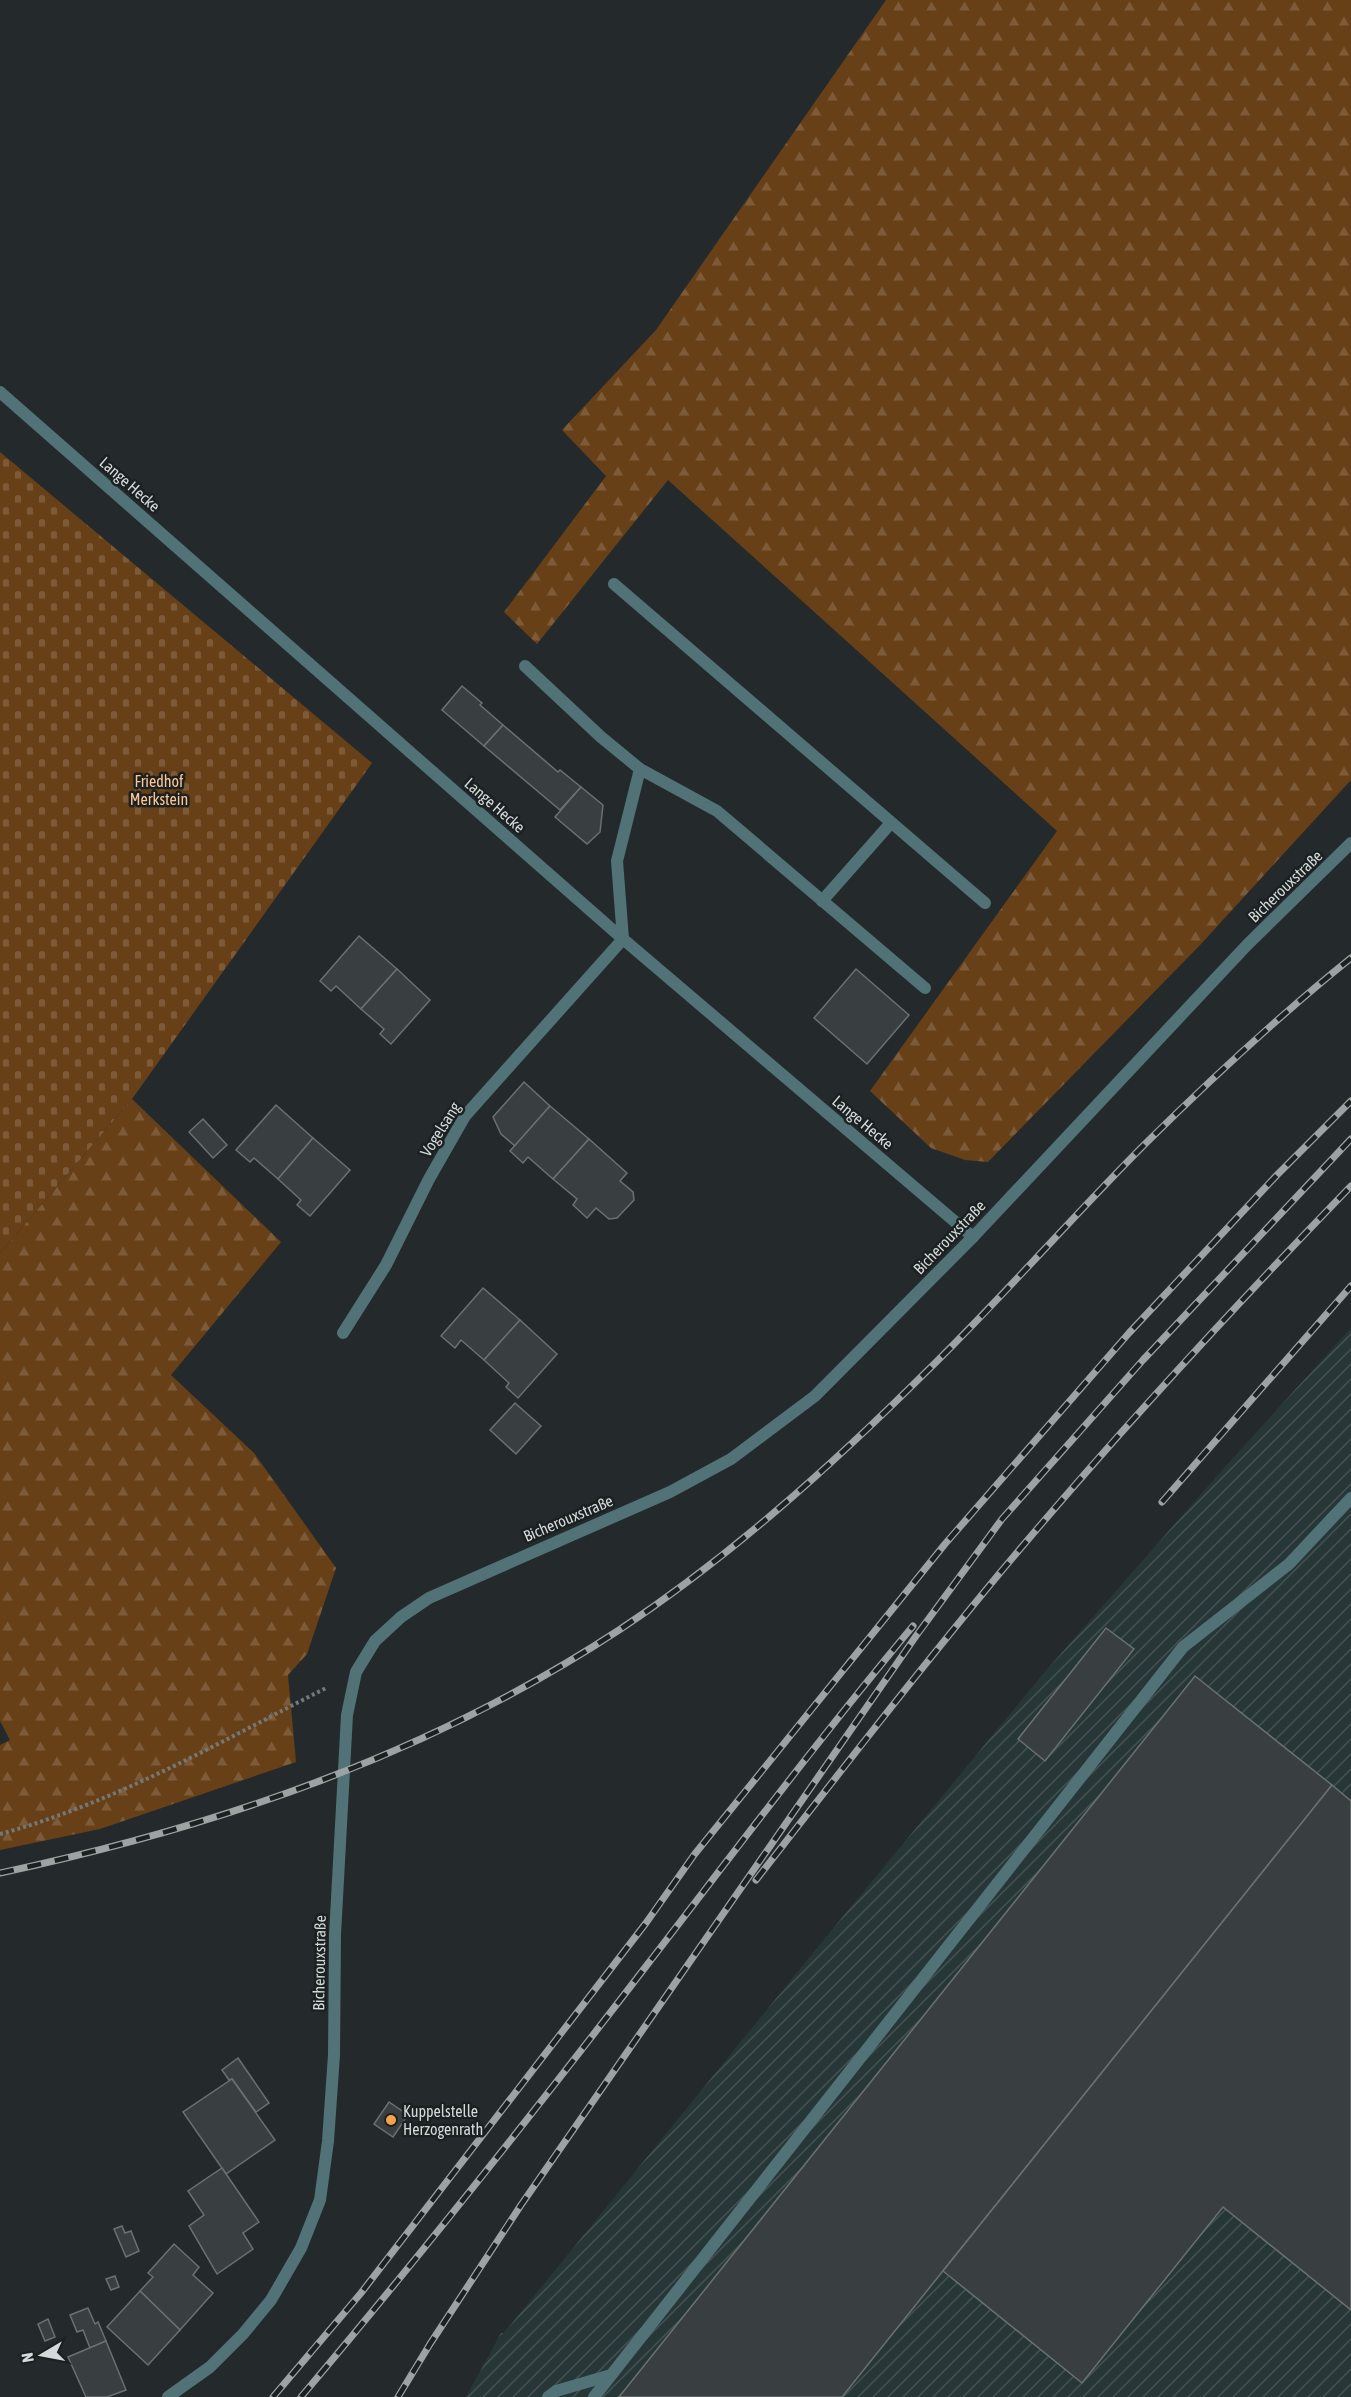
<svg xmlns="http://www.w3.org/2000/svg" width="1351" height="2397" viewBox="0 0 1351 2397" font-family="'Asap Condensed',sans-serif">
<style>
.industrial{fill:url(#industrial-furrows)}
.forest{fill:url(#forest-firs)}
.cemetery{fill:url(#cemetery-stones)}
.building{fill:#393f40;stroke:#6a7172;stroke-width:1.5}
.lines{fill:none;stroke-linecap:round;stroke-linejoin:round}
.path{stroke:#737979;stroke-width:4;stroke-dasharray:3 3;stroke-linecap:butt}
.service{stroke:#517276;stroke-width:12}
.minor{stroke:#517276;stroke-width:12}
.tertiary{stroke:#517276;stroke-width:12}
.rail-casing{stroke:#9da2a2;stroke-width:7}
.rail{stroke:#1b2121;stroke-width:4.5;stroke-dasharray:14;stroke-linecap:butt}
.poi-dot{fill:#f7a14a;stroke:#1b2121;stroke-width:2}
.labels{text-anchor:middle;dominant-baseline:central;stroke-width:5;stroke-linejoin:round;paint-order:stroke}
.street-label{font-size:16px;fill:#d4d9d9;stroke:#1b2121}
.park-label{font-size:16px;fill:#fec593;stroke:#1b2121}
.poi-label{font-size:16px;fill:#d4d9d9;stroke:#1b2121;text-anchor:start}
</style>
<defs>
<pattern id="industrial-furrows" width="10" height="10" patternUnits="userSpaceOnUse" patternTransform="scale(1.5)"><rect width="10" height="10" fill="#273637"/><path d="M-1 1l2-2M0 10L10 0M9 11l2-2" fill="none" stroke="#455253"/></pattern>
<pattern id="forest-firs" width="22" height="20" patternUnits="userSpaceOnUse" patternTransform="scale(1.5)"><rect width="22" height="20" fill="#684018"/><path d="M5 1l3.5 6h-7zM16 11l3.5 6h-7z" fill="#7d5b39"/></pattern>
<pattern id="cemetery-stones" width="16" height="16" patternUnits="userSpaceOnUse" patternTransform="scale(1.5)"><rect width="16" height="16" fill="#684018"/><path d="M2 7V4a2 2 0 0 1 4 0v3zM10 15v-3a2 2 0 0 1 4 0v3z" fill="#7d5b39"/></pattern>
</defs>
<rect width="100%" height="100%" fill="#242a2b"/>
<!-- industrial -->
<polygon class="industrial" points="1351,1328 1351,2397 466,2397 501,2333 504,2333 817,1948 1043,1674 1224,1468"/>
<!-- forest -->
<g class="forest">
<polygon points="886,0 1351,0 1351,780 1201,944 988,1162 965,1160 931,1148 870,1091 1057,831 668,480 537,644 504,612 606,476 562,430 656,330"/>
<polygon points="132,1099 281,1242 171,1375 254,1453 336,1568 307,1654 288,1675 296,1762 100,1829 0,1850 0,1745 10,1740 0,1721 0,1253"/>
</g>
<!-- cemetery -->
<polygon class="cemetery" points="0,452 372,763 132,1099 0,1253"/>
<!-- building -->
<g class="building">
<polygon points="462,686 482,703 480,705 503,725 484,746 442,710"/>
<polygon points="503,725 558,772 560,770 581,787 560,810 484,746"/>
<polygon points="581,787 603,805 600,832 587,844 555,817"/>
<polygon points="359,936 397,969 361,1009 336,986 331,991 320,981"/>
<polygon points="397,969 430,1000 391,1044 380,1034 384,1029 361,1009"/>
<polygon points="856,969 909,1015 867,1064 814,1018"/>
<polygon points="524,1082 550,1106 515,1146 501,1134 493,1117"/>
<polygon points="276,1105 313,1138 278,1179 254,1158 250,1162 236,1150"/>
<polygon points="550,1106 589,1139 553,1179 528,1157 523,1163 510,1151"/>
<polygon points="203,1119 227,1145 213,1158 189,1132"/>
<polygon points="313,1138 350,1170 310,1216 297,1205 301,1200 278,1179"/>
<polygon points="589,1139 627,1173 620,1181 633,1192 634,1200 617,1218 609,1219 596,1208 587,1218 573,1205 577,1199 553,1179"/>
<polygon points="483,1288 520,1320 484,1360 461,1340 455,1348 441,1336"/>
<polygon points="520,1320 557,1354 518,1398 506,1387 509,1383 484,1360"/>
<polygon points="515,1403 541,1426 516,1454 490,1430"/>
<polygon points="1106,1628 1134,1649 1045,1761 1018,1739"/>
<polygon points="1195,1676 1332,1785 842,2397 619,2397"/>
<polygon points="1332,1785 1351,1801 1351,2310 1223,2207 1082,2383 943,2271"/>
<polygon points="238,2058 269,2103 256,2112 232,2079 229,2080 222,2070"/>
<polygon points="232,2079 275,2140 226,2174 183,2112"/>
<polygon points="389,2102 408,2115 393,2137 374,2124"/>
<polygon points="222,2168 259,2222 243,2233 253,2249 217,2274 189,2226 204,2215 188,2191"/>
<polygon points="122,2226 125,2233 131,2231 139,2251 126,2257 114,2229"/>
<polygon points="174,2244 199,2267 193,2275 213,2293 180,2330 140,2291 153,2277 148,2273"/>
<polygon points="115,2276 119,2287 111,2290 106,2279"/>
<polygon points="140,2291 180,2330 148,2365 107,2327"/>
<polygon points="88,2308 95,2324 98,2322 106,2341 90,2348 83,2330 77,2332 70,2315"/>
<polygon points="48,2319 55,2337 45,2341 38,2324"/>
<polygon points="106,2341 126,2390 107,2397 86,2397 68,2357"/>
</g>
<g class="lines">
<!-- path -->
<path class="path" d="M0,1834C115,1803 220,1742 326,1688"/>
<!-- service -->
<g class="service">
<polyline points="614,584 985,903"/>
<polyline points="525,666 601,737 640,769 717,811 925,988"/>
<polyline points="822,901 890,824"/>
<polyline points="623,939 617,861 640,769"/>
<polyline points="548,2397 556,2391 611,2375"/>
<polyline points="594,2397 1183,1647 1289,1564 1351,1498"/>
</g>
<!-- minor -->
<g class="minor">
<polyline points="0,392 623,939 973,1237"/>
<polyline points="343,1333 386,1265 429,1179 465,1116 623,939"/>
</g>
<!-- tertiary -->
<polyline class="tertiary" points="168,2397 210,2367 243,2334 271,2300 301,2248 320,2200 328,2141 334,2055 335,1935 347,1715 356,1672 375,1641 401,1617 429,1598 670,1492 731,1459 815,1396 973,1237 1247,945 1351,843"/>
<defs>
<g id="rail">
<polyline points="1162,1502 1351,1286"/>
<path d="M0,1873C220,1826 430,1754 619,1630C731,1556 831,1466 926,1372C1002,1298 1071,1218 1146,1143C1211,1079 1279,1016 1351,958"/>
<path d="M756,1880C836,1777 916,1674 999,1574C1111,1440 1230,1311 1351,1186"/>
<polyline points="273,2397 361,2293 646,1923 694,1855 945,1544 1129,1333 1277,1175 1351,1101"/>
<path d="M301,2397C420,2256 535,2111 647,1965C735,1851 821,1736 913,1626"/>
<polyline points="398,2397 430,2344 521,2205 916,1636 1002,1519 1143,1360 1351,1139"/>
</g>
</defs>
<!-- rail casing -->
<use href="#rail" class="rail-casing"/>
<!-- rail -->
<use href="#rail" class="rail"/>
</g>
<!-- markers -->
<circle class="poi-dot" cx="391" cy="2120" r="6"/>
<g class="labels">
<!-- street labels -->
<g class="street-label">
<text transform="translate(130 484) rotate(41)">Lange Hecke</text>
<text transform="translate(495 805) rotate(41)">Lange Hecke</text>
<text transform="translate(1285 886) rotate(-44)">Bicherouxstraße</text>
<text transform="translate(863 1122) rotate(40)">Lange Hecke</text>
<text transform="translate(440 1129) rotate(-58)">Vogelsang</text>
<text transform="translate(949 1237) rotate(-46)">Bicherouxstraße</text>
<text transform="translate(568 1518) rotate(-23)">Bicherouxstraße</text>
<text transform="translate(319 1963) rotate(-89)">Bicherouxstraße</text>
</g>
<!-- park labels -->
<g class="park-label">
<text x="159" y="781">Friedhof<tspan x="159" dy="18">Merkstein</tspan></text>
</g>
<!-- poi labels -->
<g class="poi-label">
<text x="403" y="2111">Kuppelstelle<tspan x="403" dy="18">Herzogenrath</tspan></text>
</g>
</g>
<!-- north arrow -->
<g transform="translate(42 2355) rotate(260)" stroke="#1b2121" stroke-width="4.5" paint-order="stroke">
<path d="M0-4.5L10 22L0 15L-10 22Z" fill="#d4d9d9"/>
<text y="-9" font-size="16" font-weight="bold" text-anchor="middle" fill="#d4d9d9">N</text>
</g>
</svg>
